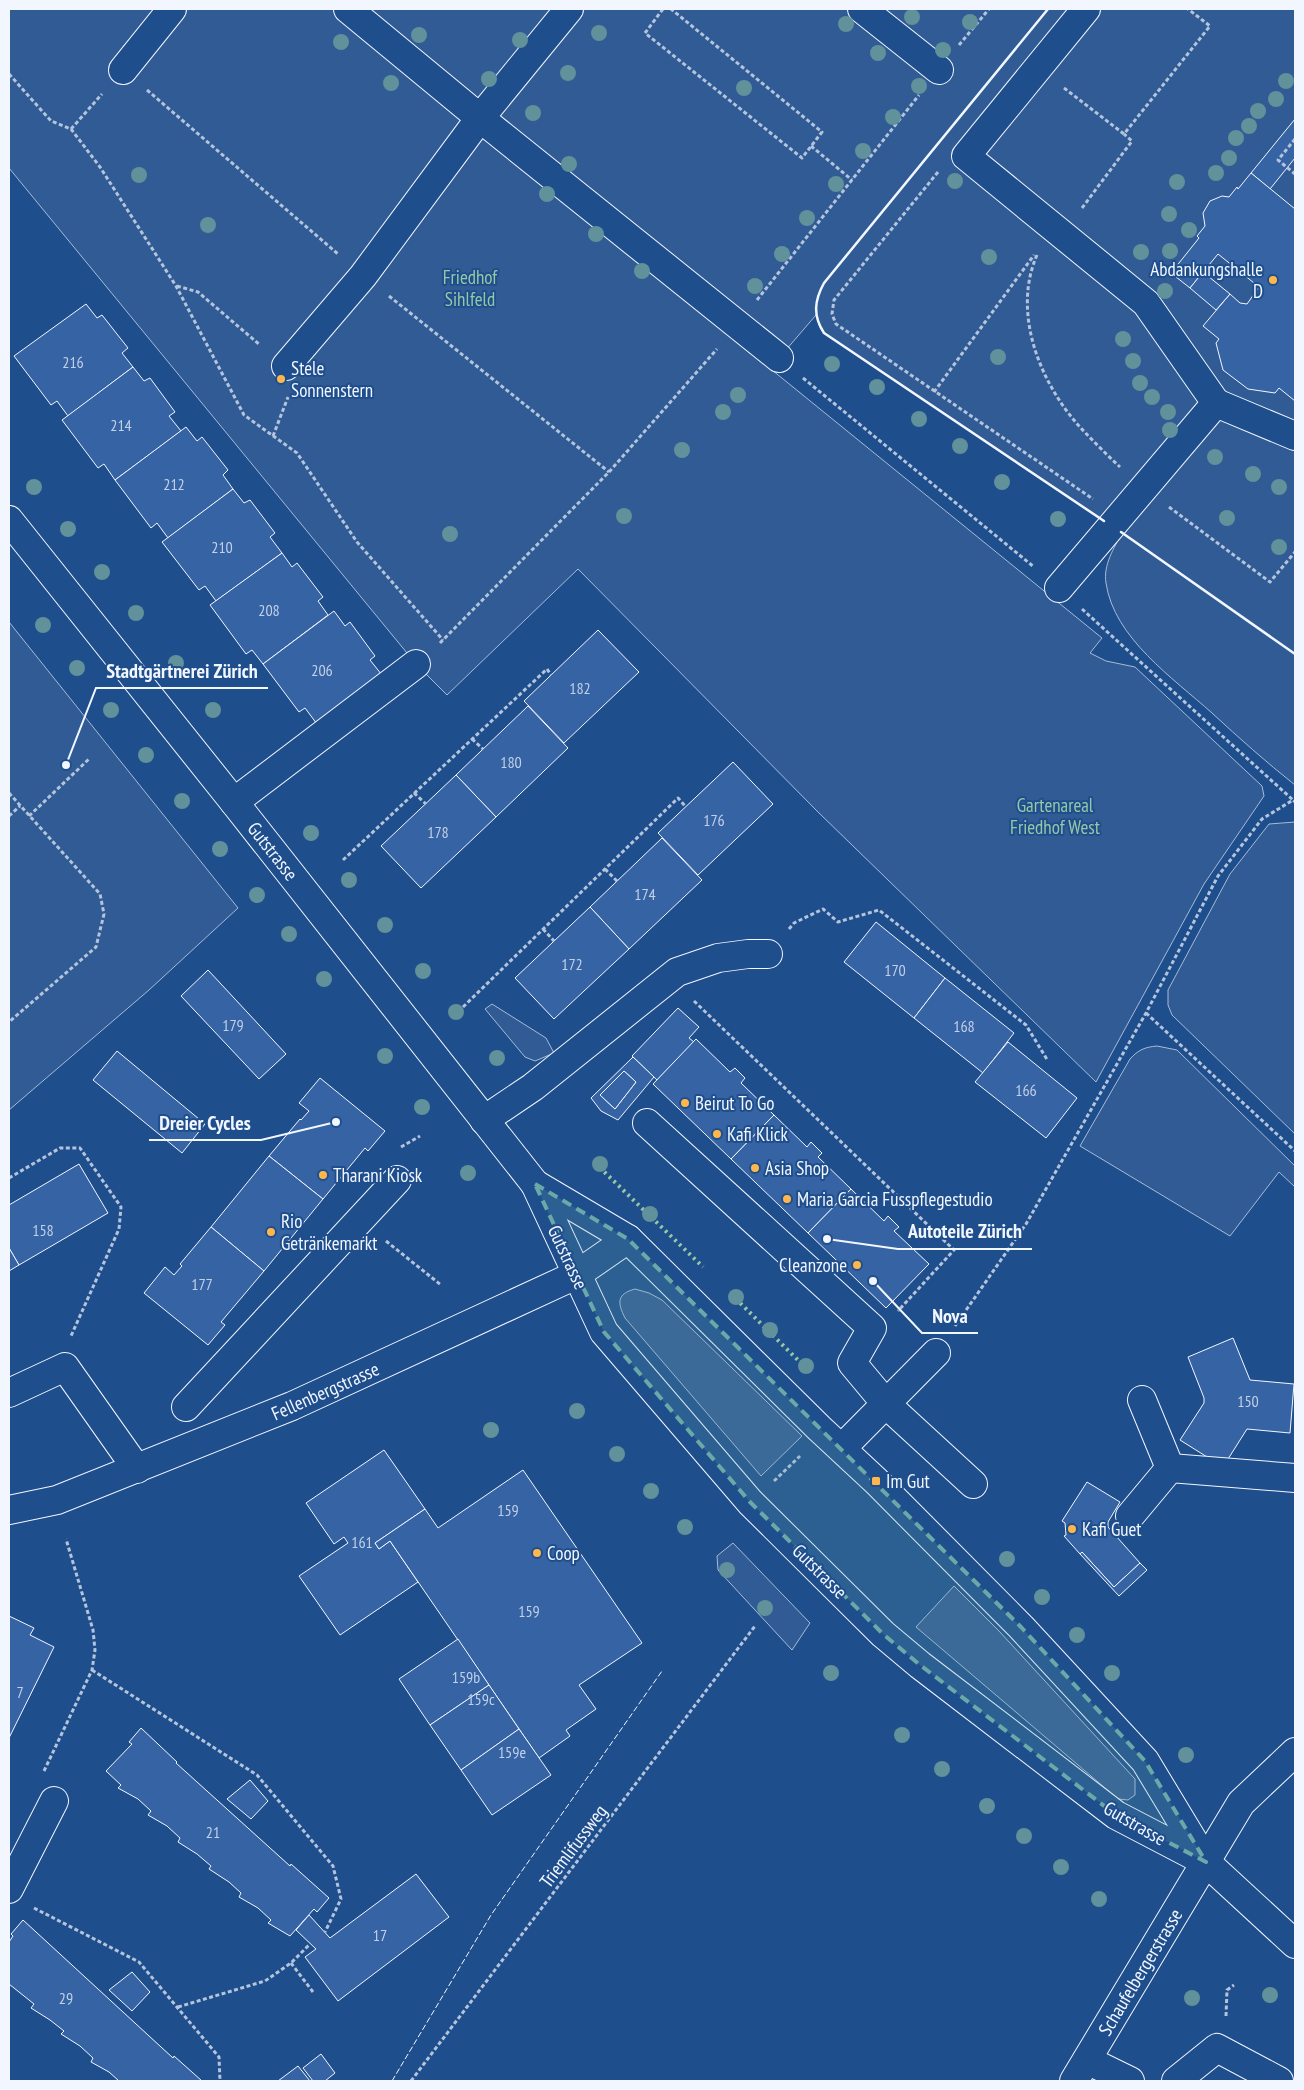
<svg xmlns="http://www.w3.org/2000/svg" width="1304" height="2090" viewBox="0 0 1304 2090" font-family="'PT Sans Narrow',sans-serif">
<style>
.green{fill:#305b95;stroke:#a8bbd7}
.building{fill:#3563a3;stroke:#f2f6ff;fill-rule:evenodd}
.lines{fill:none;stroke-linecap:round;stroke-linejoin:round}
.minor-casing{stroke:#f2f6ff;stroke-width:30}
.major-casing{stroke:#f2f6ff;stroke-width:30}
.path{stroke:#b3c4dc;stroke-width:3;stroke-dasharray:4 2.5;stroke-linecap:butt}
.minor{stroke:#1f4e8c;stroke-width:28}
.major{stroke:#1f4e8c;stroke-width:28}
.hedge{stroke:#97c8a6;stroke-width:4;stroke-dasharray:2.5 4;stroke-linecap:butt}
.fence{stroke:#f2f6ff;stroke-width:1;stroke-dasharray:6 2.5;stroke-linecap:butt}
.wall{stroke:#f2f6ff;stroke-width:2.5}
.tree{fill:#61919a}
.marked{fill:#6aa9a8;fill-opacity:0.2;stroke:#6aa9a8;stroke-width:4;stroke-dasharray:10 6;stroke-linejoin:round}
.poi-dot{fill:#ffb74d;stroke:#1f4e8c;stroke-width:2}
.labels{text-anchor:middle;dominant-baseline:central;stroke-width:4;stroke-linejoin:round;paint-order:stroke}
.number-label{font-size:16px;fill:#c3d1e8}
.poi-label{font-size:19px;fill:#f2f6ff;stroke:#1f4e8c;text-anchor:start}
.park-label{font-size:19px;fill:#97c8a6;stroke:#1f4e8c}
.street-label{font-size:19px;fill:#f2f6ff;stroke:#1f4e8c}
.leader{fill:none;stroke:#f2f6ff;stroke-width:2}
.callout-dot{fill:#f2f6ff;stroke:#1f4e8c;stroke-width:2}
.callout-label{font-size:20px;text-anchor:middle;font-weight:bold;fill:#f2f6ff;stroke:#1f4e8c;stroke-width:4;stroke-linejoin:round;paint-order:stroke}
</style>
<rect width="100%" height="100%" fill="#1f4e8c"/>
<!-- green -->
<g class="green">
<path d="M9,9H1295V785C1266,762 1239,738 1212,713C1173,678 1114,638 1106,583C1103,565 1114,548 1122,533L824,333L819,325L816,315L779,358L772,370L1102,638L1090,653L1106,661L1135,667L1262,786L1264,796L1204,884L1096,1082L818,812L578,569L447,695L416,664L9,168Z"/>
<polygon points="9,622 238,908 149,990 9,1110"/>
<polygon points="1295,822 1295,1134 1172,1015 1168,1005 1168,990 1230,874 1269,824"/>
<polygon points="492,1004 546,1038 554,1053 535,1061 525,1057 485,1009"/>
<path d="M1157,1046L1177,1050L1295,1166V1187L1279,1172L1230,1236L1080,1146L1130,1059C1138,1050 1145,1047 1157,1046Z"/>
<path d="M635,1289L649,1293L662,1300L802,1436L761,1476L625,1318C617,1302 617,1294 635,1289Z"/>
<polygon points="733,1543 810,1623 792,1650 718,1570 717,1556"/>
<polygon points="954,1586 999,1631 1135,1779 1135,1795 1128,1800 1118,1799 916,1627"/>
</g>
<!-- building -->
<g class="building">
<polygon points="1295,119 1295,158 1270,189 1251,173"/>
<polygon points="1251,173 1295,209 1295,401 1279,388 1275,393 1248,389 1223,370 1216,343 1219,339 1203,326 1230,294 1240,303 1247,304 1259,287 1218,254 1190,288 1171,273 1199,238 1197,236 1205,226 1203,213 1210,201 1222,196 1229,197 1237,187 1238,189"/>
<polygon points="1203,272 1230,294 1216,310 1190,288"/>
<polygon points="86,304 97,318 102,315 128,348 122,353 133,367 68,416 57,401 51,405 14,356"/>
<polygon points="133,367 144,381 150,378 175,412 169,416 181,431 115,480 104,464 98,468 62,420"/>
<polygon points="186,427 197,441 202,437 228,470 223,475 233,489 168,538 157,523 151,528 115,480"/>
<polygon points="233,489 244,503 250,500 275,533 270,537 282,553 216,601 205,586 199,590 162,542"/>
<polygon points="282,553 292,567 297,563 323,597 318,601 328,615 263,664 252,650 246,654 210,605"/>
<polygon points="334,611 345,626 350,622 375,656 370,660 382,675 317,724 305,708 299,712 263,664"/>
<polygon points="598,630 639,672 564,743 524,701"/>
<polygon points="528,706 568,748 496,817 456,775"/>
<polygon points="733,762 773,804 698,875 658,833"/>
<polygon points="456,775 496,817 421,888 381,846"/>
<polygon points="662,838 702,880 629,949 590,907"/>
<polygon points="590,907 629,949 554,1019 515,978"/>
<polygon points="876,922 945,978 914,1018 844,962"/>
<polygon points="208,970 286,1054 259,1079 181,996"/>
<polygon points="945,978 1014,1033 983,1073 914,1018"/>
<polygon points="678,1008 699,1027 689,1038 694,1042 657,1080 632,1056"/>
<polygon points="696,1039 730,1072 735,1068 745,1078 741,1083 774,1115 731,1159 653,1084"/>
<polygon points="1008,1042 1077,1098 1046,1138 975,1082"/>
<polygon points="117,1051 205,1124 182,1153 93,1080"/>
<path d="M633,1057L654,1077L618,1120L601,1111L591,1098ZM624,1071L636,1082L615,1109L600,1095Z"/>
<polygon points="624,1071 636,1082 615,1109 600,1095"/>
<polygon points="320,1078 385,1131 368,1151 365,1148 323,1199 269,1156 300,1119 301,1120 309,1111 299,1103"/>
<polygon points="774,1115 807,1147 811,1142 822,1153 818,1157 851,1189 808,1233 731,1159"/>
<polygon points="269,1156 323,1199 264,1271 211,1227"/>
<polygon points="79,1164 108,1213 19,1265 9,1248 9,1205"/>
<polygon points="851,1189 884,1221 888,1216 899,1227 894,1231 929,1264 886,1308 808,1233"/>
<polygon points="211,1227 264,1271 221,1322 225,1325 208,1345 144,1293 165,1267 174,1275 182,1266 180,1264"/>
<polygon points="9,1248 19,1265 9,1271"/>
<polygon points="1233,1338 1250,1380 1294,1384 1290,1433 1247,1429 1223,1467 1180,1440 1204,1403 1204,1398 1188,1357"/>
<polygon points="384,1450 425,1509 375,1543 379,1549 390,1541 418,1582 340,1635 299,1576 348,1543 344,1537 334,1544 306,1503"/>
<polygon points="523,1470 642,1643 579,1685 596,1709 566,1730 570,1736 539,1758 390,1541 379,1549 375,1543 425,1509 438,1528"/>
<polygon points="1087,1482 1120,1502 1108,1522 1108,1527 1140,1563 1114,1587 1082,1552 1080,1554 1064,1536 1066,1535 1065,1523 1062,1521"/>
<polygon points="1082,1552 1114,1587 1140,1563 1147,1570 1119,1596 1080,1554"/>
<polygon points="9,1616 34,1628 30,1635 54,1647 9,1738"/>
<polygon points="458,1639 489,1685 430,1725 399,1679"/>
<polygon points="489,1685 519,1729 461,1770 430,1725"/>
<polygon points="141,1728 177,1762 176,1763 290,1866 291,1864 329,1898 317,1912 314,1909 290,1936 268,1923 271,1920 258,1908 239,1897 241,1893 229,1882 209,1869 211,1866 197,1854 178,1842 180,1838 167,1826 148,1815 151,1811 138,1799 118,1788 121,1785 106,1771 132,1744 129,1742"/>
<polygon points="519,1729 551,1775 492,1815 461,1770"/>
<polygon points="250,1780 268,1801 251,1819 227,1799"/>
<polygon points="416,1874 449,1917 338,2001 305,1957 316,1949 296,1930 309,1915 330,1938"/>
<polygon points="23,1920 173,2058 174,2056 202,2081 119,2081 109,2072 91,2062 93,2058 80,2046 61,2034 64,2031 50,2020 31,2008 34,2004 9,1984 9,1942 13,1936 11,1934"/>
<polygon points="132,1972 150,1992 132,2011 109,1990"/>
<polygon points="321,2054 335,2073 325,2081 313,2081 303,2068"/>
<polygon points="298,2066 310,2081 278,2081"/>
</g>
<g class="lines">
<defs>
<g id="minor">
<polyline points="348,9 480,118 779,358"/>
<polyline points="862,9 939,70"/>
<polyline points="123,70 172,9"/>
<polyline points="286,366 363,276 480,118 569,9"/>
<polyline points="1216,403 1295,436"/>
<polyline points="1059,588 1216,403 1146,303 966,156 1086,9"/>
<polyline points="234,802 416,664"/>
<polyline points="484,1120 533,1087 677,972 718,958 748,954 768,954"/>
<polyline points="647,1123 872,1328 852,1363 887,1405 973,1484"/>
<polyline points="9,1393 65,1367 137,1469"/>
<polyline points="1142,1400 1170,1468"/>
<polyline points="186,1407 397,1180"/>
<polyline points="842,1448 936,1353"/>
<polyline points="9,1510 57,1500 292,1406 576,1275 628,1239"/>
<polyline points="1130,1516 1170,1468 1295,1478"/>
<polyline points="9,1889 54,1801"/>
<polyline points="1087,2060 1130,2081"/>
<polyline points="1074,2081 1241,1803 1295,1752"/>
<polyline points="1176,2081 1217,2048 1279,2081"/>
</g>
<g id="major">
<polyline points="9,520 234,802 535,1184 604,1332 750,1502 883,1634 920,1665 1116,1815 1206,1862 1295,1944"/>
<polyline points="535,1184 628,1239 819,1428 876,1481 1021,1627 1145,1761 1206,1862"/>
</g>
</defs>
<!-- minor casing -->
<use href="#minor" class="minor-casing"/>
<!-- major casing -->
<use href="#major" class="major-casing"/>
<!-- path -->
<g class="path">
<polyline points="663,9 645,33 802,158 822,132 671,9"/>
<polyline points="959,45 989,9"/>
<polyline points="9,74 51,121 71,129 100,167 176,286 244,415 297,453 357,542 443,640"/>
<polyline points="1064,88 1124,134 1210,26 1188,9"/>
<polyline points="147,90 338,254"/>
<polyline points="71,129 102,94"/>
<polyline points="1295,139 1278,160 1295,174"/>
<polyline points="811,146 852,180"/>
<polyline points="938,172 834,300 832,314 836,324 1093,499"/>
<polyline points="1082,208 1132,141 1124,134"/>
<path d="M1037,255C1012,312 1039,381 1079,426C1092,440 1106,454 1120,467"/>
<polyline points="177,286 198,292 260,345"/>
<polyline points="389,296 609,472"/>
<polyline points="757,300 919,95"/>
<polyline points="803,378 1034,567"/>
<polyline points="934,392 1034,255"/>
<polyline points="273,436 288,397"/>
<polyline points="1169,507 1270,582 1295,552"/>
<polyline points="1082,609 1293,800"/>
<polyline points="440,643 609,472 717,349"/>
<polyline points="472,739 483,749"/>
<polyline points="9,793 100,894 104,914 96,947 9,1022"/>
<polyline points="414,793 426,804"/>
<polyline points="9,816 20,806"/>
<polyline points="29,816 89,759"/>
<polyline points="343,860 547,669 551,675"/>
<polyline points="605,869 617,881"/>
<polyline points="543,929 554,941"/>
<polyline points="789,929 794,923 823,909 838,922 879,910 1026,1025 1048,1061"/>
<polyline points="694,1001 954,1250 898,1311"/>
<polyline points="463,1007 678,798 686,807"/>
<polyline points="1146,1013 1295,1151"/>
<polyline points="401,1147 420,1136"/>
<polyline points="9,1178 60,1148 80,1148 121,1207 119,1229 71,1336"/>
<polyline points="386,1241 441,1285"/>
<polyline points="955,1326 1026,1224 1146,1013 1218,876 1262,819 1293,800 1295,802"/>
<polyline points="774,1481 800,1456"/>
<polyline points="92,1670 257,1775 333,1866 341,1899 325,1932"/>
<polyline points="44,1771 92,1670 95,1650 93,1630 66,1539"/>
<polyline points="34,1908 139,1962 219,2057 220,2081"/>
<polyline points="291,1963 313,1992"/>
<polyline points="178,2007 265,1981 291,1963 310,1944"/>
<polyline points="1226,2016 1227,1990 1234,1985"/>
<polyline points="411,2081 755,1626"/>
</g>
<!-- minor -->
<use href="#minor" class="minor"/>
<!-- major -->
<use href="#major" class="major"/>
<!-- hedge -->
<g class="hedge">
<polyline points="595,1163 703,1267"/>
<polyline points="731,1294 808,1370"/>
</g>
<!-- fence -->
<polyline class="fence" points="392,2081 491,1915 662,1671"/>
<!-- wall -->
<g class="wall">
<path d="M1048,9L824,283C814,301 813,316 824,333L1104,521"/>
<polyline points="1121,532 1295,654"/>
</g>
</g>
<!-- trees -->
<g class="tree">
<circle cx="912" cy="17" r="8"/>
<circle cx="970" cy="22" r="8"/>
<circle cx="846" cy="24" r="8"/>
<circle cx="599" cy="33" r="8"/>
<circle cx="419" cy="35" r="8"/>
<circle cx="520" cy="40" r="8"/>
<circle cx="341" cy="42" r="8"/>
<circle cx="943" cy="50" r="8"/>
<circle cx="878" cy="53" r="8"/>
<circle cx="568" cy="73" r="8"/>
<circle cx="489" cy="79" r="8"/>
<circle cx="1286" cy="81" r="8"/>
<circle cx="391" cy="83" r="8"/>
<circle cx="919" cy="86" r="8"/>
<circle cx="744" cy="88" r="8"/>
<circle cx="1276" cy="99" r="8"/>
<circle cx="1258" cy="111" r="8"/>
<circle cx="533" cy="113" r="8"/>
<circle cx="893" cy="117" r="8"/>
<circle cx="1249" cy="126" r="8"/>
<circle cx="1236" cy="138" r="8"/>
<circle cx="863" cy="151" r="8"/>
<circle cx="1229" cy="158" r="8"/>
<circle cx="569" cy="164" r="8"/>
<circle cx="1216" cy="173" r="8"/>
<circle cx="139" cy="175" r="8"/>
<circle cx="955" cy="181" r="8"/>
<circle cx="1177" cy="182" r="8"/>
<circle cx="836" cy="184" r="8"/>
<circle cx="547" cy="194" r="8"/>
<circle cx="1169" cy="214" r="8"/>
<circle cx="807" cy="218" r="8"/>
<circle cx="208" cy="225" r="8"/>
<circle cx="1189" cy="230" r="8"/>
<circle cx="596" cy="234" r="8"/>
<circle cx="1170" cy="251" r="8"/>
<circle cx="1141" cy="252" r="8"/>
<circle cx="782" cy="254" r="8"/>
<circle cx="989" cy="257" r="8"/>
<circle cx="642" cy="271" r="8"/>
<circle cx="755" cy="286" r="8"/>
<circle cx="1165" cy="291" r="8"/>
<circle cx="1123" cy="339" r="8"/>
<circle cx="998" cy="357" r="8"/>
<circle cx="1133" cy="361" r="8"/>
<circle cx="832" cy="364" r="8"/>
<circle cx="1140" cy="383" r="8"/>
<circle cx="877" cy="387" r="8"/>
<circle cx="738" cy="395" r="8"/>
<circle cx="1152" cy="397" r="8"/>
<circle cx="723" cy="412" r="8"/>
<circle cx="1168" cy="412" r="8"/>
<circle cx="919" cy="419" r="8"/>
<circle cx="1170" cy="430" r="8"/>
<circle cx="960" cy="446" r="8"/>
<circle cx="682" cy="450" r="8"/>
<circle cx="1215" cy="457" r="8"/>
<circle cx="1253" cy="474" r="8"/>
<circle cx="1002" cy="482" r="8"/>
<circle cx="34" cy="487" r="8"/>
<circle cx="1279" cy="487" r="8"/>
<circle cx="624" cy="516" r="8"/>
<circle cx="1227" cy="518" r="8"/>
<circle cx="1058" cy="519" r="8"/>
<circle cx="68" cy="529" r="8"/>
<circle cx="450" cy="534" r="8"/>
<circle cx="1279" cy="547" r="8"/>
<circle cx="102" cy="572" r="8"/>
<circle cx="136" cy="613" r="8"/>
<circle cx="43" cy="625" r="8"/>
<circle cx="176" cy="663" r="8"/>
<circle cx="77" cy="668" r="8"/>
<circle cx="111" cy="710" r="8"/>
<circle cx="213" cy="710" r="8"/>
<circle cx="146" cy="755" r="8"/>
<circle cx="182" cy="801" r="8"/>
<circle cx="311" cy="833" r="8"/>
<circle cx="220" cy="849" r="8"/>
<circle cx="349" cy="880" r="8"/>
<circle cx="257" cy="895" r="8"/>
<circle cx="385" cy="925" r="8"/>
<circle cx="289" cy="934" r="8"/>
<circle cx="423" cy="971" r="8"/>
<circle cx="324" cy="979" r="8"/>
<circle cx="456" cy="1012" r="8"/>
<circle cx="385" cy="1056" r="8"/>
<circle cx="497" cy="1058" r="8"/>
<circle cx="422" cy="1107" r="8"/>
<circle cx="600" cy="1164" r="8"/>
<circle cx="468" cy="1173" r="8"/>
<circle cx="650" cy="1214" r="8"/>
<circle cx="736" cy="1297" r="8"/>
<circle cx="770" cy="1330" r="8"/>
<circle cx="806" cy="1366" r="8"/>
<circle cx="577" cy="1411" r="8"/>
<circle cx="491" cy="1430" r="8"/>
<circle cx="617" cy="1454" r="8"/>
<circle cx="651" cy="1491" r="8"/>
<circle cx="685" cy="1527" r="8"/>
<circle cx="1007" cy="1559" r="8"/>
<circle cx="727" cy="1570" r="8"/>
<circle cx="1042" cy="1597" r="8"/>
<circle cx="765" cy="1608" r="8"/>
<circle cx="1077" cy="1635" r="8"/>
<circle cx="831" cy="1673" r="8"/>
<circle cx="1112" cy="1673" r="8"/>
<circle cx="902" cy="1735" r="8"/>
<circle cx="1186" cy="1755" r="8"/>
<circle cx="942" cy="1769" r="8"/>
<circle cx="987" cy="1806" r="8"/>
<circle cx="1024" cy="1836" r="8"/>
<circle cx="1061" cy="1867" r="8"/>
<circle cx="1099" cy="1899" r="8"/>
<circle cx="1270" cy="1995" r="8"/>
<circle cx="1192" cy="1998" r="8"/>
</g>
<!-- marked area -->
<path class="marked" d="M535,1184L628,1239L1021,1627L1145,1761L1206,1862L1116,1815L920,1665L883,1634L750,1502L604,1332Z"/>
<!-- markers -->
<g class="poi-dot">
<circle cx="1273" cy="280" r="5"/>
<circle cx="281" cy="379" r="5"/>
<circle cx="685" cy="1103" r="5"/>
<circle cx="717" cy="1134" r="5"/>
<circle cx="755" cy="1168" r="5"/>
<circle cx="323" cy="1175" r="5"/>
<circle cx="787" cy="1199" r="5"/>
<circle cx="271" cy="1232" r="5"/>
<circle cx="857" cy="1265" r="5"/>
<rect x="871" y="1476" width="10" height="10" rx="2.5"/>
<circle cx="1072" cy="1529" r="5"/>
<circle cx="537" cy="1553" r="5"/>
</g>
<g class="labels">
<!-- number labels -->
<g class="number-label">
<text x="73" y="362">216</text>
<text x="121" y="425">214</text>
<text x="174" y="484">212</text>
<text x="222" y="547">210</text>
<text x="269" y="610">208</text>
<text x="322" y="670">206</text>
<text x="580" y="688">182</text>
<text x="511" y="762">180</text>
<text x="714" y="820">176</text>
<text x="438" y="832">178</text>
<text x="645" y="894">174</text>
<text x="572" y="964">172</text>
<text x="895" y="970">170</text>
<text x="233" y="1025">179</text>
<text x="964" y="1026">168</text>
<text x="1026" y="1090">166</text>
<text x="43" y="1230">158</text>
<text x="202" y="1284">177</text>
<text x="1248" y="1401">150</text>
<text x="508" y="1510">159</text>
<text x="362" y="1542">161</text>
<text x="529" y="1611">159</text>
<text x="466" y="1677">159b</text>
<text x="20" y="1692">7</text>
<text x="481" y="1699">159c</text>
<text x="512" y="1752">159e</text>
<text x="213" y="1832">21</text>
<text x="380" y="1935">17</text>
<text x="66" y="1998">29</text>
</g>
<!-- poi labels -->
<g class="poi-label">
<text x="1263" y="269" text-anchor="end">Abdankungshalle<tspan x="1263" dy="22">D</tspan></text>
<text x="291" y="368">Stele<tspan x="291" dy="22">Sonnenstern</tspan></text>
<text x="695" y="1103">Beirut To Go</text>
<text x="727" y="1134">Kafi Klick</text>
<text x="765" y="1168">Asia Shop</text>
<text x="333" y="1175">Tharani Kiosk</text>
<text x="797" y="1199">Maria Garcia Fusspflegestudio</text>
<text x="281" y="1221">Rio<tspan x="281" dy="22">Getränkemarkt</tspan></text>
<text x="847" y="1265" text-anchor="end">Cleanzone</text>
<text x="886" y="1481">Im Gut</text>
<text x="1082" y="1529">Kafi Guet</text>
<text x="547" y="1553">Coop</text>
</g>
<!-- park labels -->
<g class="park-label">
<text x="470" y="277">Friedhof<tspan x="470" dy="22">Sihlfeld</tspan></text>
<text x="1055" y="805">Gartenareal<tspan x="1055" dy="22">Friedhof West</tspan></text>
</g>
<!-- street labels -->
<g class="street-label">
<text transform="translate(273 851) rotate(52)">Gutstrasse</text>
<text transform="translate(568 1257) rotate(65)">Gutstrasse</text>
<text transform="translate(325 1391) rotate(-24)">Fellenbergstrasse</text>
<text transform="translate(820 1571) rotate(45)">Gutstrasse</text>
<text transform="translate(1135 1823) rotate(30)">Gutstrasse</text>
<text transform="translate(573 1846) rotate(-53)">Triemlifussweg</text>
<text transform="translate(1140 1972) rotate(-59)">Schaufelbergerstrasse</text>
</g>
</g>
<!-- callouts -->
<path class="leader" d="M66 765L96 688H268M336 1122L261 1140H149M827 1239L898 1249H1032M873 1281L922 1333H978"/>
<g class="callout-dot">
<circle cx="66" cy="765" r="5"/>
<circle cx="336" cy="1122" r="5"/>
<circle cx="827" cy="1239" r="5"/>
<circle cx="873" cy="1281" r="5"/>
</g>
<g class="callout-label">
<text x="182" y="678">Stadtgärtnerei Zürich</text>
<text x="205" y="1130">Dreier Cycles</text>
<text x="965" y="1238">Autoteile Zürich</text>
<text x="950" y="1323">Nova</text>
</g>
<!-- border -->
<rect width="1304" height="2090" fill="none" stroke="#f2f6ff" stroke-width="20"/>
</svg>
